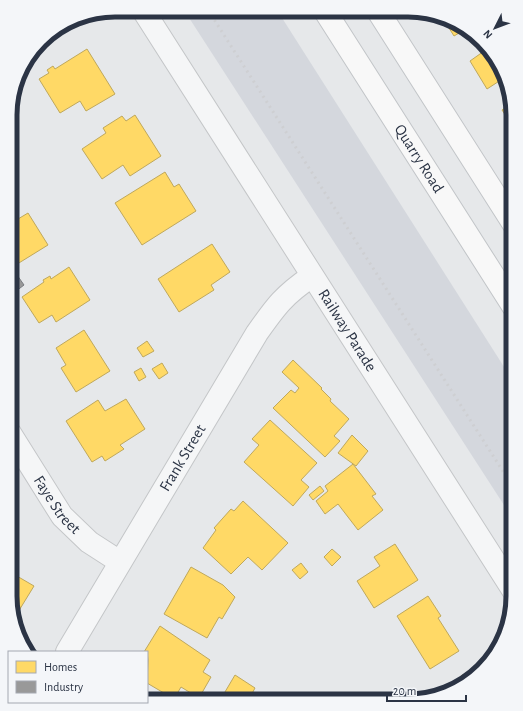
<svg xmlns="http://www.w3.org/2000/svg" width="523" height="711" viewBox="0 0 523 711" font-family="'Alegreya Sans',sans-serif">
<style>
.built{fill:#d4d7dd}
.homes{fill:#ffd966;stroke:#bfa85c}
.industry{fill:#999;stroke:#787b80}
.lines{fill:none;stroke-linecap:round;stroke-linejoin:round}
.street-casing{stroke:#c4c6c8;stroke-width:24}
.primary-casing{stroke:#c2c5c8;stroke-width:24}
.street{stroke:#f5f6f7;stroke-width:22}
.primary{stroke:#f8f8f8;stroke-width:22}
.rail{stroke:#cecfd2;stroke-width:3;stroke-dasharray:2 4;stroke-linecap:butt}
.labels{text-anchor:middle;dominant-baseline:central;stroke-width:4;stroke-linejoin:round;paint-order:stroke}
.street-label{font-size:16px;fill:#2b3445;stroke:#f4f6f9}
.rim{fill:none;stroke:#2b3445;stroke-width:5}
</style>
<rect width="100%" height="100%" fill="#e6e8ea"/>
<!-- built -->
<polygon class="built" points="184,10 277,10 513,381 513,519"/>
<!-- homes -->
<g class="homes">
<polygon points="75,19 76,20 44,41 43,39"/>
<polygon points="444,20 466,29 454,36"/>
<polygon points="87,49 115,94 86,111 80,101 60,113 39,79 49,73 47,70 53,66 55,69"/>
<polygon points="487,49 502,68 504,78 487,89 470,61"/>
<polygon points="511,104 513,115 513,126 502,110"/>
<polygon points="135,115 161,156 130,176 123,165 102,179 82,149 106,133 103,128 122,116 126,121"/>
<polygon points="165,172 174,187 179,184 196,211 142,245 115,203"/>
<polygon points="28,213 48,245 14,266 11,261 11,219 13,222"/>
<polygon points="212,244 230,272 211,285 214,290 179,312 158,279"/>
<polygon points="69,267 90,300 56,322 52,315 39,323 22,297 44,282 43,280 50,276 51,279"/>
<polygon points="84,330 110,371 76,392 61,368 66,365 56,348"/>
<polygon points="147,341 154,351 143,357 137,348"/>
<polygon points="293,360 322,388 321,389 331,399 330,401 349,419 334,436 340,441 325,457 273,408 291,390 295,393 299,388 282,372"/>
<polygon points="162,363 168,373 159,379 152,369"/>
<polygon points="141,368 146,377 139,381 134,372"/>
<polygon points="126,399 145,429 120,445 124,449 105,461 102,456 92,462 66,421 98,400 105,411"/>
<polygon points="270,420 317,463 301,480 309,487 293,506 244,462 259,445 252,439"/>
<polygon points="352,435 368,451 356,466 338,453"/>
<polygon points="353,464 376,494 372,496 383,510 358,530 338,504 325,514 316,501 328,491 325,486"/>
<polygon points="320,486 324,491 313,500 309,495"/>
<polygon points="243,501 288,543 262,570 248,557 231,574 203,548 216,530 214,528 231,509 234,511"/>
<polygon points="395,544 418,580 374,608 357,581 380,566 374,557"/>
<polygon points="332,549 341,557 332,566 324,557"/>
<polygon points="301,563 308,572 300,579 292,570"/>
<polygon points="191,567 223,585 235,597 222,619 219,617 207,638 164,614"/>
<polygon points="10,572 34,586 15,617 10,596"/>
<polygon points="428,596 441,616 438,618 459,651 430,669 397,616"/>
<polygon points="160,626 210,660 203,672 211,677 199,698 181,687 174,699 147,683 148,660 147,652 144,652"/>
<polygon points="484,662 485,664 464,682 461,676"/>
<polygon points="235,675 255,688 248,701 229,700 222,697"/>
</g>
<!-- industry -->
<polygon class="industry" points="17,275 24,285 11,295 11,280"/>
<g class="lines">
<defs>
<g id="street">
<path id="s1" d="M143,10L513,590"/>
<path id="s2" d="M10,433L62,516L89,542L120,562"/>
<path id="s3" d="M67,652L257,333C276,306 284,295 312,276"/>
</g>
<g id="primary">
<path id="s4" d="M325,11L513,306"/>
<polyline points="378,11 513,223"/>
</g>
</defs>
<!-- street casing -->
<use href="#street" class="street-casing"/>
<!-- primary casing -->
<use href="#primary" class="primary-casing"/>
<!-- street -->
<use href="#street" class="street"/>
<!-- primary -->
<use href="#primary" class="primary"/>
<!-- rail -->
<polyline class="rail" points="208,10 513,487"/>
</g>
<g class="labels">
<!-- street labels -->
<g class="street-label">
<text stroke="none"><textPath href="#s4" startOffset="175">Quarry Road</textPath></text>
<text stroke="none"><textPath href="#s1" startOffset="380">Railway Parade</textPath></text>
<text stroke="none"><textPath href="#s3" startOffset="226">Frank Street</textPath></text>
<text stroke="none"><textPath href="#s2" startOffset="86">Faye Street</textPath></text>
</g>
</g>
<!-- crop -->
<path d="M0 0H523V711H0ZM115 17H408A98 98 0 0 1 506 115V596A98 98 0 0 1 408 694H115A98 98 0 0 1 17 596V115A98 98 0 0 1 115 17Z" fill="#f4f6f9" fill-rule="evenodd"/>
<path class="rim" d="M115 17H408A98 98 0 0 1 506 115V596A98 98 0 0 1 408 694H115A98 98 0 0 1 17 596V115A98 98 0 0 1 115 17Z"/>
<!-- legend -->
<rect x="8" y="651" width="140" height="52" fill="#f4f6f9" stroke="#a4a8b1"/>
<rect x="16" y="661" width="20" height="12" fill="#ffd966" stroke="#a4a8b1"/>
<text x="44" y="671" font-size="12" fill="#2b3445">Homes</text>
<rect x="16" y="681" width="20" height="12" fill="#999999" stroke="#a4a8b1"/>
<text x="44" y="691" font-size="12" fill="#2b3445">Industry</text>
<!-- north arrow -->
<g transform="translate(495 28) rotate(228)" stroke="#f4f6f9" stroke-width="3" paint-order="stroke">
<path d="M0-3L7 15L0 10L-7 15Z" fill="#2b3445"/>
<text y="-6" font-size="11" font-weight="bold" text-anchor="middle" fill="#2b3445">N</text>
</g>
<!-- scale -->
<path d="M387 695v6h79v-6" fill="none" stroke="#2b3445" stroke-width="2"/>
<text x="393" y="695" font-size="12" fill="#2b3445" stroke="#f4f6f9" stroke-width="3" paint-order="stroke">20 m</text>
</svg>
